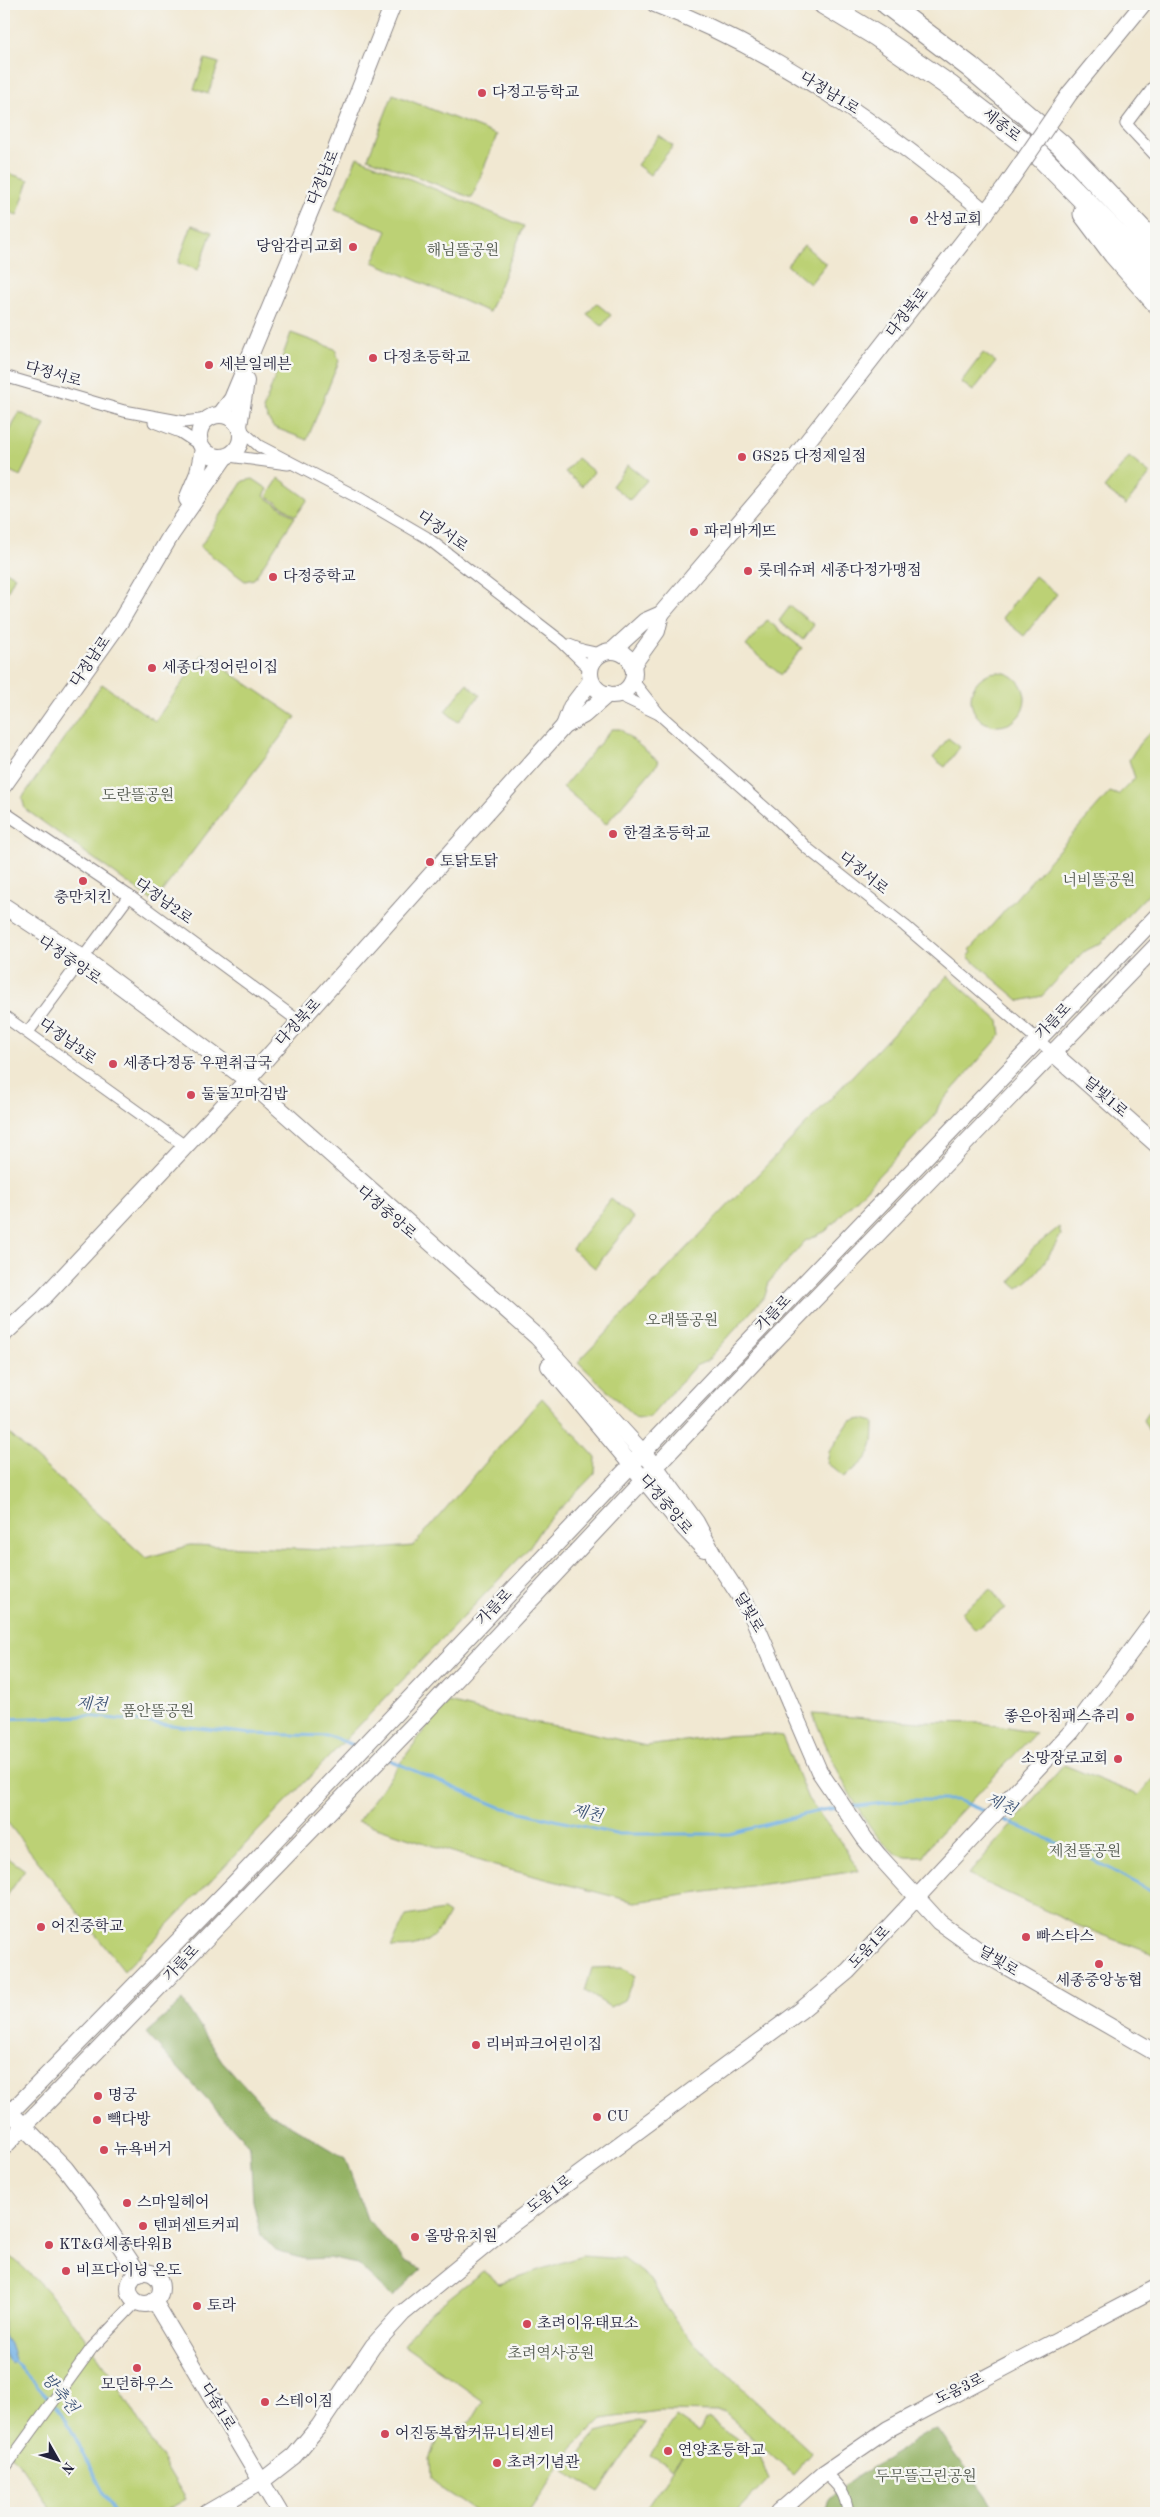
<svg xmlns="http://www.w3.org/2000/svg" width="1160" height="2517" viewBox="0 0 1160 2517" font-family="'Old Standard TT','Noto Serif KR',serif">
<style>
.green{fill:#bcd175;stroke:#6f7a58}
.forest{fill:#95b366;stroke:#5c6a50}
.water{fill:#71b0e4;stroke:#4a6990}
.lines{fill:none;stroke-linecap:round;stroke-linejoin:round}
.stream{stroke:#71b0e4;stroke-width:3}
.street-casing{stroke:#8a8586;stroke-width:13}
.secondary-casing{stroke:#8a8586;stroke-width:18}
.highway-casing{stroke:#8a8586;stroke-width:23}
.street{stroke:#fff;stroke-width:11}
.secondary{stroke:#fff;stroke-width:16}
.highway{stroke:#fff;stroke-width:21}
.secondary-bridge-casing{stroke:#8a8586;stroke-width:18;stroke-linecap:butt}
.secondary-bridge{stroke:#fff;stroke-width:16}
.poi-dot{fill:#d1495b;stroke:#f6f6f2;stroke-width:2}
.labels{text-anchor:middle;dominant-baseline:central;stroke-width:5;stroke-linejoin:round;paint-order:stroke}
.poi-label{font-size:15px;fill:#22223b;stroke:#f6f6f2;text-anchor:start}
.street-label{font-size:15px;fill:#22223b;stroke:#f6f6f2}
.park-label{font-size:15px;fill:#50574c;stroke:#f6f6f2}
.water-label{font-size:16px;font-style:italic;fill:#3e5476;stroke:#f6f6f2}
</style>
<rect width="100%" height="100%" fill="#f6f6f2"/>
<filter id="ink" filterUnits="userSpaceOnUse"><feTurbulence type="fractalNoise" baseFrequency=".02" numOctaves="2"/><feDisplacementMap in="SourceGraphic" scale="10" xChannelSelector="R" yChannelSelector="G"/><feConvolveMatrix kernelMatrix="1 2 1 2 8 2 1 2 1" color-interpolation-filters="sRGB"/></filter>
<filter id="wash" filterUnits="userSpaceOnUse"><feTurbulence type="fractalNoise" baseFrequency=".0096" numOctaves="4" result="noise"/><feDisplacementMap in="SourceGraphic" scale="20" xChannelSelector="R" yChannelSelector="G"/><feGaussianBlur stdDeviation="1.12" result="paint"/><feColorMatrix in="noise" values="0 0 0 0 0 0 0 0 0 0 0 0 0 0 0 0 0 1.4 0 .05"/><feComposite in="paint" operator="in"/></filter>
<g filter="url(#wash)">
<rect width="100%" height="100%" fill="#f1e8d2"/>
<!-- green -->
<g class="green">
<polygon points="205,59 219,63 208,94 194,89"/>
<polygon points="393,94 497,135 472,198 368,158"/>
<polygon points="659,136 673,146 650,175 637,165"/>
<polygon points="357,157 524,226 489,312 373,262 387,231 335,209"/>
<polygon points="8,173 29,180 17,216 4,207 4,185"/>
<polygon points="192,225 212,232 198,270 178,263"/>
<polygon points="804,245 826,264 810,284 787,265"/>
<polygon points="596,303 611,315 602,326 587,314"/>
<polygon points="291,333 335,349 339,361 307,440 273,427 263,410"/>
<polygon points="983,353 996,362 973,391 961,382"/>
<polygon points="19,412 45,425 20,476 4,468 4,444"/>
<polygon points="1129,457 1150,474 1126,505 1104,488"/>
<polygon points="577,458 594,472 582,486 565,472"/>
<polygon points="628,465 647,480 630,500 612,486"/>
<polygon points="279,478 308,499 296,516 267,496"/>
<polygon points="253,479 268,489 264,496 295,517 254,579 245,581 200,547 243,481"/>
<polygon points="4,570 15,576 4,598"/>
<polygon points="1035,576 1057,594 1024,636 1002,618"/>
<polygon points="790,606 814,625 803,640 779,621"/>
<polygon points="767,620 802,648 781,675 746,646"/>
<polygon points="203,654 296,717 154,902 25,809 22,798 102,684 155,721"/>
<circle cx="998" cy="699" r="27"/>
<polygon points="467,684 480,695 458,722 445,711"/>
<polygon points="612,729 620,729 659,762 606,824 563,787"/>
<polygon points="1150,732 1156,734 1156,886 1101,943 1083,952 1042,996 1020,1001 968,957 972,952 970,950 1110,792 1118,795 1135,778 1129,760 1139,744"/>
<polygon points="948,738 960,747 945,767 933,758"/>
<polygon points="948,976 999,1021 1001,1035 939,1105 935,1116 826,1231 805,1241 769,1282 765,1296 707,1361 695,1366 650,1417 637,1419 578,1362"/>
<polygon points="611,1199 634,1218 595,1268 572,1249"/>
<path d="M1059,1227L1061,1235C1048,1257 1039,1274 1018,1288L1011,1282L1032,1249Z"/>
<polygon points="542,1398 596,1458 595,1473 541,1529 528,1549 124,1971 4,1818 4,1429 146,1558 190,1545 352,1551 413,1546"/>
<polygon points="1156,1400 1156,1431 1149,1431 1143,1420"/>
<path d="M863,1419L874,1422C874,1455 869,1458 844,1477L827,1463L829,1452L850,1421Z"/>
<polygon points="991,1589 1005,1608 975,1630 962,1612"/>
<polygon points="449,1703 508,1718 574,1729 646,1746 723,1736 768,1734 782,1736 808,1799 843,1845 858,1871 635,1902 495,1866 358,1821 428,1725"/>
<path d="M813,1714L921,1722L982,1723L1035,1733L934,1840L924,1857C918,1857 907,1858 901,1856C867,1842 826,1748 813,1714Z"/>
<polygon points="1064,1765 1138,1795 1156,1776 1156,1955 1079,1926 968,1875"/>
<polygon points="4,1855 25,1870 4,1900"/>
<path d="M443,1910L449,1914C436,1939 420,1951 391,1947L406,1916Z"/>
<polygon points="622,1967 635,1976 624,2000 610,2007 585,1991 592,1968"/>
<path d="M4,2251C85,2315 133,2413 186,2499L162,2513H53L19,2463L4,2449Z"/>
<polygon points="582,2256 624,2259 651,2279 665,2307 692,2341 812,2453 793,2475 724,2412 658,2411 602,2419 572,2449 528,2513 478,2513 443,2490 431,2477 430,2459 438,2440 471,2421 483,2401 403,2345 426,2316 483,2271 499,2283"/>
<polygon points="676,2417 698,2432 708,2418 757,2452 769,2479 736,2513 650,2513 645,2510 687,2448 672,2469 650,2455"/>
<polygon points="639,2421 646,2423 599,2492 565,2471 597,2432"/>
</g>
<!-- forest -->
<g class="forest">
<polygon points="183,2001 222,2061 270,2113 345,2158 367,2219 405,2261 422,2269 392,2297 357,2264 328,2258 304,2259 276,2251 261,2235 253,2201 250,2147 146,2033"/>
<path d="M938,2429L987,2497L995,2513H826C827,2508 827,2502 830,2499C848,2479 872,2468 894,2454C910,2445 919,2433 938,2429Z"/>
</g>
<!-- water -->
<path class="water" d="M4,2335L10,2344L15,2359L12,2363C1,2357 4,2346 4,2335Z"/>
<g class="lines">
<!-- stream -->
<g class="stream">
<polyline points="4,1719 88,1716 253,1734 329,1736 356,1746"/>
<polyline points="387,1759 500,1807 615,1834 729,1834 822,1810 838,1808"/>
<polyline points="849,1807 910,1800 957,1800 989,1813"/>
<polyline points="1000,1818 1084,1855 1156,1894"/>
<polyline points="12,2359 50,2400"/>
<polyline points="54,2405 64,2416 114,2513"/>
</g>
</g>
</g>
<g filter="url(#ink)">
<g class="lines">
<defs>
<g id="street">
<polyline points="1155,4 1156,6"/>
<polyline points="1156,84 1126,124 1156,156"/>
<polyline points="4,376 124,411 184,422 208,419"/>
<polyline points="154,422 180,432 200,445"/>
<polyline points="241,430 259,446 361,499 426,537 561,641 590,669"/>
<polyline points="229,456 288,464"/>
<polyline points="569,645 582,650 600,654"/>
<polyline points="632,680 659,714 772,814 808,849 905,926 1053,1053"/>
<polyline points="617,694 659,714"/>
<polyline points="4,812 129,896 300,1022"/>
<polyline points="4,1016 185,1146"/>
<polyline points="28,1032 129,896"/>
<polyline points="4,2469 92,2348 137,2301"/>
<path d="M824,2473C839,2485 846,2494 848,2513"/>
</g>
<g id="secondary">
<path d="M655,4C778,51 886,128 986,213"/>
<polyline points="1070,93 1143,4"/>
<circle cx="220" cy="436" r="21"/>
<polyline points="220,415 232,399 332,159 393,4"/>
<polyline points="239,426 246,381"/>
<polyline points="187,499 198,473 203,449"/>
<polyline points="612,651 645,621 661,614 796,456 1004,189"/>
<circle cx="612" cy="673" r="22"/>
<polyline points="632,666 657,631 661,614"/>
<polyline points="564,726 571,707 591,681"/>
<polyline points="4,785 120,622 171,535 225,457"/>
<polyline points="4,906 83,958 246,1079 537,1337 655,1466 696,1522 718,1563 751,1613 819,1771 865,1839 879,1856 939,1922 981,1952 1156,2053"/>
<polyline points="1053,1053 1156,1144"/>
<polyline points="4,1334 44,1297 241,1087 564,726 584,715 608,694"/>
<polyline points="549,1366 684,1528 704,1549"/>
<polyline points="4,2119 225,1893 744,1346 1156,917"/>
<polyline points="17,2119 65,2168 88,2198 139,2274"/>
<polyline points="4,2147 420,1718 756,1360 1156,946"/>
<circle cx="145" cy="2288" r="16"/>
<polyline points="154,2301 280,2513"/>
<polyline points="207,2513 262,2481 294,2456 319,2426 373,2346 403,2313 508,2227 800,2011 848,1971 1072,1731 1156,1618"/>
<polyline points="778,2513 824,2473 888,2429 1156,2288"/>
</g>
<g id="highway">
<polyline points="824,4 877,36 951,87 1038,154 1156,273"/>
<polyline points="887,4 970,67 1061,145 1156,245"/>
<polyline points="1084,214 1114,254 1156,302"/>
</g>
</defs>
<!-- street casing -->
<use href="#street" class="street-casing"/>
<!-- secondary casing -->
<use href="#secondary" class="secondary-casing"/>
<!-- highway casing -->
<use href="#highway" class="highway-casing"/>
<!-- street -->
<use href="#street" class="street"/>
<!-- secondary -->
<use href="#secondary" class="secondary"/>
<!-- highway -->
<use href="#highway" class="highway"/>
<defs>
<polyline id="secondary-bridge" points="1004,189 1070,93"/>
</defs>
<!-- secondary-bridge casing -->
<use href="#secondary-bridge" class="secondary-bridge-casing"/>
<!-- secondary-bridge -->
<use href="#secondary-bridge" class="secondary-bridge"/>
</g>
</g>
<!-- markers -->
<g class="poi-dot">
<circle cx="482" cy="93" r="5"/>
<circle cx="914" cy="220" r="5"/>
<circle cx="353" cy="247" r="5"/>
<circle cx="373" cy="358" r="5"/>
<circle cx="209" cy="365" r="5"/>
<circle cx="742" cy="457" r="5"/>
<circle cx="694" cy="532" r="5"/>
<circle cx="748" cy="571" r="5"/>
<circle cx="273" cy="577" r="5"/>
<circle cx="152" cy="668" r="5"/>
<circle cx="613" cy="834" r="5"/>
<circle cx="430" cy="862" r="5"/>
<circle cx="83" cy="881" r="5"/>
<circle cx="113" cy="1064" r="5"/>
<circle cx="191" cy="1095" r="5"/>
<circle cx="1130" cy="1717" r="5"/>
<circle cx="1118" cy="1759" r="5"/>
<circle cx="41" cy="1927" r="5"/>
<circle cx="1026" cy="1937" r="5"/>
<circle cx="1099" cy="1964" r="5"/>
<circle cx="476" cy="2045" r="5"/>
<circle cx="98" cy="2096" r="5"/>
<circle cx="597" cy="2117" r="5"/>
<circle cx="97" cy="2120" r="5"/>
<circle cx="104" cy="2150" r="5"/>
<circle cx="127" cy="2203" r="5"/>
<circle cx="143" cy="2226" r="5"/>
<circle cx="415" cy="2237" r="5"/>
<circle cx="49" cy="2245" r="5"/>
<circle cx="66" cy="2271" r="5"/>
<circle cx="197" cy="2306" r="5"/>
<circle cx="527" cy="2324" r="5"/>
<circle cx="137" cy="2368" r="5"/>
<circle cx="265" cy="2402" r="5"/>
<circle cx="385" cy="2434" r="5"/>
<circle cx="668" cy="2451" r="5"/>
<circle cx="497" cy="2463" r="5"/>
</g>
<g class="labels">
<!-- poi labels -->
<g class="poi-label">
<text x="492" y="93">다정고등학교</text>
<text x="924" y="220">산성교회</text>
<text x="343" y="247" text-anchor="end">당암감리교회</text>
<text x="383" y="358">다정초등학교</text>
<text x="219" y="365">세븐일레븐</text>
<text x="752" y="457">GS25 다정제일점</text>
<text x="704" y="532">파리바게뜨</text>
<text x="758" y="571">롯데슈퍼 세종다정가맹점</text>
<text x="283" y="577">다정중학교</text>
<text x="162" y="668">세종다정어린이집</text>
<text x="623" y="834">한결초등학교</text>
<text x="440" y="862">토닭토닭</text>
<text x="83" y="898" text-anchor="middle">충만치킨</text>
<text x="123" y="1064">세종다정동 우편취급국</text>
<text x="201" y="1095">둘둘꼬마김밥</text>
<text x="1120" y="1717" text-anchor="end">좋은아침패스츄리</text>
<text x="1108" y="1759" text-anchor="end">소망장로교회</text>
<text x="51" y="1927">어진중학교</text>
<text x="1036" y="1937">빠스타스</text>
<text x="1099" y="1981" text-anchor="middle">세종중앙농협</text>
<text x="486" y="2045">리버파크어린이집</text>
<text x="108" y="2096">명궁</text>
<text x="607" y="2117">CU</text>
<text x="107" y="2120">빽다방</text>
<text x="114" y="2150">뉴욕버거</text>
<text x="137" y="2203">스마일헤어</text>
<text x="153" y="2226">텐퍼센트커피</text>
<text x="425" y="2237">올망유치원</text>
<text x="59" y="2245">KT&amp;G세종타워B</text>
<text x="76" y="2271">비프다이닝 온도</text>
<text x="207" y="2306">토라</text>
<text x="537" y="2324">초려이유태묘소</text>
<text x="137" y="2385" text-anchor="middle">모던하우스</text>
<text x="275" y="2402">스테이짐</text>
<text x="395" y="2434">어진동복합커뮤니티센터</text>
<text x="678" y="2451">연양초등학교</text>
<text x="507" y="2463">초려기념관</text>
</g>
<!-- street labels -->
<g class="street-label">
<text transform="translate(829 94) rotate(32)">다정남1로</text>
<text transform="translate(1001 126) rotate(38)">세종로</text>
<text transform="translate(324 178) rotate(-67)">다정남로</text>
<text transform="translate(908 313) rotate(-52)">다정북로</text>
<text transform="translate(53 375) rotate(16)">다정서로</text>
<text transform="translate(442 532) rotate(36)">다정서로</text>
<text transform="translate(91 662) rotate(-55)">다정남로</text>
<text transform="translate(863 874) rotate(39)">다정서로</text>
<text transform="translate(163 902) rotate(36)">다정남2로</text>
<text transform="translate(69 961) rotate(35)">다정중앙로</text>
<text transform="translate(1054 1022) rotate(-46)">가름로</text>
<text transform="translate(299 1023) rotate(-47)">다정북로</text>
<text transform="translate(67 1042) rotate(36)">다정남3로</text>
<text transform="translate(1105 1098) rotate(41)">달빛1로</text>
<text transform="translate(386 1213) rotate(41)">다정중앙로</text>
<text transform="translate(774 1314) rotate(-46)">가름로</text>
<text transform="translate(665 1505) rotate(50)">다정중앙로</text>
<text transform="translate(495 1608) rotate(-46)">가름로</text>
<text transform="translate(748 1613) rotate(60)">달빛로</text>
<text transform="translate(870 1948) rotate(-46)">도움1로</text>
<text transform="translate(998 1962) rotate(32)">달빛로</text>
<text transform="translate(182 1964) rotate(-46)">가름로</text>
<text transform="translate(550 2195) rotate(-37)">도움1로</text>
<text transform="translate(960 2390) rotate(-26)">도움3로</text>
<text transform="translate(217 2407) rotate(59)">다솜1로</text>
</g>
<!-- park labels -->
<g class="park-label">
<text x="463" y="251">해님뜰공원</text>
<text x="138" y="796">도란뜰공원</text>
<text x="1099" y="881">너비뜰공원</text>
<text x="682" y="1321">오래뜰공원</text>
<text x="158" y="1712">품안뜰공원</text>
<text x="1085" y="1852">제천뜰공원</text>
<text x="551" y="2354">초려역사공원</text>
<text x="926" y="2477">두무뜰근린공원</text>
</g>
<!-- water labels -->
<g class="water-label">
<text transform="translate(92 1705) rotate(3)">제천</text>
<text transform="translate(1001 1805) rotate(24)">제천</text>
<text transform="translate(587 1814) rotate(13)">제천</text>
<text transform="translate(59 2394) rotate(50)">방축천</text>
</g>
</g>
<!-- margin -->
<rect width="1160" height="2517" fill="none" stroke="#f6f6f2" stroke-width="20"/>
<!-- north arrow -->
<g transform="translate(58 2460) rotate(129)" stroke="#f6f6f2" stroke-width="4" paint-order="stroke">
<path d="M0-4L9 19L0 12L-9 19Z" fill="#22223b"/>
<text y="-8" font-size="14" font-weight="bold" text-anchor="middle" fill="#22223b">N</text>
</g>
</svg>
